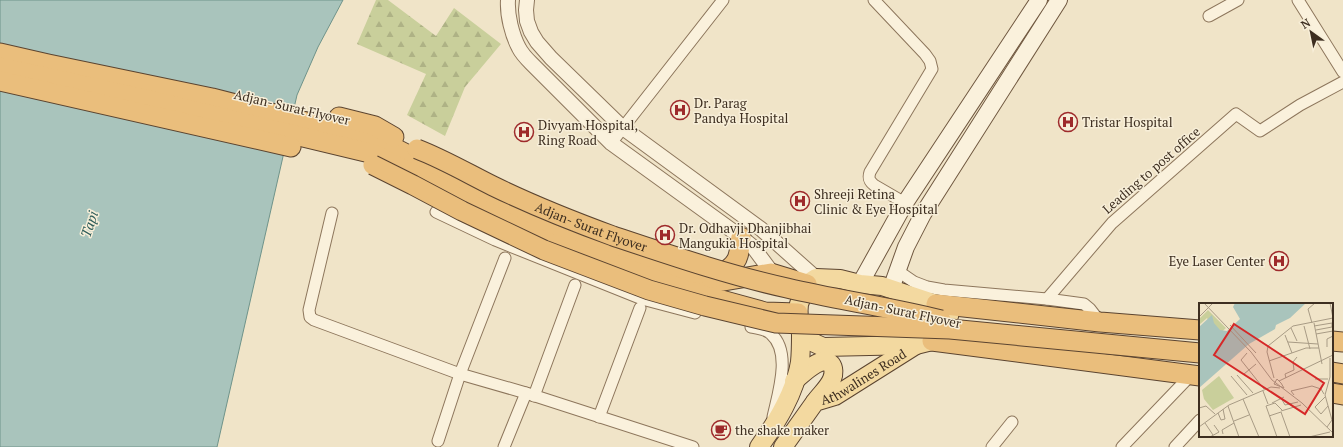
<svg xmlns="http://www.w3.org/2000/svg" width="1343" height="447" viewBox="0 0 1343 447" font-family="'PT Serif',serif">
<style>
.forest{fill:url(#forest-firs)}
.water{fill:#a9c4bc;stroke:#6f938a}
.lines{fill:none;stroke-linecap:round;stroke-linejoin:round}
.minor-casing{stroke:#8d765c;stroke-width:13}
.tertiary-casing{stroke:#8d765c;stroke-width:16}
.secondary-casing{stroke:#6f573f;stroke-width:18}
.primary-casing{stroke:#5b4430;stroke-width:20}
.trunk-casing{stroke:#5b4430;stroke-width:21}
.minor{stroke:#faf1dc;stroke-width:11}
.tertiary{stroke:#faf1dc;stroke-width:14}
.secondary{stroke:#faf1dc;stroke-width:16}
.primary{stroke:#f3d9a0;stroke-width:18}
.trunk{stroke:#eabe7c;stroke-width:19}
.trunk-bridge-casing{stroke:#5b4430;stroke-width:21;stroke-linecap:butt}
.trunk-bridge{stroke:#eabe7c;stroke-width:19}
.labels{text-anchor:middle;dominant-baseline:central;stroke-width:3;stroke-linejoin:round;paint-order:stroke}
.poi-label{font-size:13px;fill:#3d2e20;stroke:#f7eed8;text-anchor:start}
.street-label{font-size:13px;fill:#3d2e20;stroke:#f7eed8}
.water-label{font-size:14px;font-style:italic;fill:#2f5d5a;stroke:#f7eed8}
.inset-road{fill:none;stroke:#a89b85;stroke-width:1}
.view{fill:#d62828;fill-opacity:0.15;stroke:#d62828;stroke-width:2}
.inset-edge{fill:none;stroke:#3d2e20;stroke-width:2}
</style>
<defs>
<pattern id="forest-firs" width="22" height="20" patternUnits="userSpaceOnUse"><rect width="22" height="20" fill="#c9cf9b"/><path d="M5 1l3.5 6h-7zM16 11l3.5 6h-7z" fill="#aeb285"/></pattern>
</defs>
<rect width="100%" height="100%" fill="#f0e4c8"/>
<!-- forest -->
<polygon class="forest" points="376,0 388,0 436,36 454,8 501,44 465,87 445,136 407,115 426,74 357,44"/>
<!-- water -->
<polygon class="water" points="0,0 343,0 318,47 297,95 217,447 0,447"/>
<g class="lines">
<defs>
<g id="minor">
<path d="M874,0L925,54L930,61L932,69L870,172C868,178 869,181 874,185L905,203"/>
<polyline points="1298,0 1343,72"/>
<polyline points="1209,16 1238,0"/>
<polyline points="611,143 723,0"/>
<polyline points="436,212 495,240 642,299 695,313"/>
<polyline points="332,213 309,310 310,317 314,320 460,374 526,393 693,447"/>
<polyline points="898,271 914,282 927,287 944,290 1047,299"/>
<polyline points="1100,322 1090,309 1084,304 1047,299 1112,223 1236,114 1260,131 1300,105 1343,82"/>
<path d="M751,327C757,328 766,329 771,334C792,352 778,394 773,417"/>
<polyline points="534,396 575,285"/>
<polyline points="599,417 640,308"/>
<polyline points="438,441 460,374 505,258"/>
<polyline points="504,447 526,393"/>
<polyline points="992,447 1012,422"/>
<polyline points="1122,447 1191,375"/>
<polyline points="1175,447 1200,420"/>
</g>
<g id="tertiary">
<path d="M508,0C507,15 512,35 519,48C522,54 527,59 531,63L611,143L741,237L753,247L776,278"/>
<polyline points="527,0 526,10 527,21 531,32 537,42 551,58 623,128 761,229 816,278"/>
</g>
<g id="secondary">
<polyline points="860,284 905,203 1039,0"/>
<polyline points="891,289 906,247 923,214 1059,0"/>
</g>
<g id="primary">
<polygon points="816,278 840,279 860,284 882,286 936,304 949,316 941,336 932,341 916,345 823,347 808,340 801,334 798,318 799,304 807,284"/>
<path d="M794,381C802,375 821,354 831,364C834,368 834,374 832,379C829,387 820,395 815,402"/>
<path d="M759,447C777,422 795,393 800,362C801,352 801,343 801,334"/>
<path id="s1" d="M783,447L815,402L835,396L916,345"/>
</g>
<g id="trunk">
<polyline points="0,53 48,64 212,98 381,141 535,220 589,241 678,273 702,279 724,281 771,273 807,284"/>
<polyline points="0,67 141,98 374,154 544,241 588,254 685,290 765,312 798,313"/>
<polyline points="0,81 291,147"/>
<polyline points="339,117 375,126 394,137"/>
<path d="M711,278C720,277 736,265 738,256C740,250 740,243 741,237"/>
<polyline points="936,304 1100,322 1200,330"/>
<polyline points="932,341 1200,376"/>
<polyline points="1332,341 1343,342"/>
<polyline points="1332,372 1343,374"/>
<polyline points="1332,393 1343,395"/>
</g>
</defs>
<!-- minor casing -->
<use href="#minor" class="minor-casing"/>
<!-- tertiary casing -->
<use href="#tertiary" class="tertiary-casing"/>
<!-- secondary casing -->
<use href="#secondary" class="secondary-casing"/>
<!-- primary casing -->
<use href="#primary" class="primary-casing"/>
<!-- trunk casing -->
<use href="#trunk" class="trunk-casing"/>
<!-- minor -->
<use href="#minor" class="minor"/>
<!-- tertiary -->
<use href="#tertiary" class="tertiary"/>
<!-- secondary -->
<use href="#secondary" class="secondary"/>
<!-- primary -->
<use href="#primary" class="primary"/>
<!-- trunk -->
<use href="#trunk" class="trunk"/>
<defs>
<g id="trunk-bridge">
<path id="s2" d="M417,149C443,159 467,173 493,186C532,205 572,221 613,236C670,255 728,275 787,288C838,300 890,307 941,320"/>
<polyline points="373,165 413,185 462,211 544,250 649,290 705,306 776,323 950,329 1200,353"/>
</g>
</defs>
<!-- trunk-bridge casing -->
<use href="#trunk-bridge" class="trunk-bridge-casing"/>
<!-- trunk-bridge -->
<use href="#trunk-bridge" class="trunk-bridge"/>
</g>
<!-- icons -->
<defs>
<symbol id="hospital-ring" viewBox="-11 -11 22 22"><circle r="9.5" fill="#f7eed8" stroke="#9e2a2b" stroke-width="1.5"/><path d="M-5-5h3v3.5h4V-5h3V5h-3V1.5h-4V5h-3Z" fill="#9e2a2b"/></symbol>
<symbol id="cafe-ring" viewBox="-11 -11 22 22"><circle r="9.5" fill="#f7eed8" stroke="#9e2a2b" stroke-width="1.5"/><path d="M-5.5-4.5H6V0H3Q3 3.5 0 3.5H-2.5Q-5.5 3.5-5.5 0ZM3-3.2v2h1.7v-2ZM-6 4.5H4V6H-6Z" fill="#9e2a2b"/></symbol>
</defs>
<g fill-rule="evenodd">
<use href="#hospital-ring" x="669" y="99" width="22" height="22"/>
<use href="#hospital-ring" x="1057" y="111" width="22" height="22"/>
<use href="#hospital-ring" x="513" y="121" width="22" height="22"/>
<use href="#hospital-ring" x="789" y="190" width="22" height="22"/>
<use href="#hospital-ring" x="654" y="224" width="22" height="22"/>
<use href="#hospital-ring" x="1268" y="250" width="22" height="22"/>
<use href="#cafe-ring" x="710" y="419" width="22" height="22"/>
</g>
<g class="labels">
<!-- poi labels -->
<g class="poi-label">
<text x="694" y="103">Dr. Parag<tspan x="694" dy="15">Pandya Hospital</tspan></text>
<text x="1082" y="122">Tristar Hospital</text>
<text x="538" y="125">Divyam Hospital,<tspan x="538" dy="15">Ring Road</tspan></text>
<text x="814" y="194">Shreeji Retina<tspan x="814" dy="15">Clinic &amp; Eye Hospital</tspan></text>
<text x="679" y="228">Dr. Odhavji Dhanjibhai<tspan x="679" dy="15">Mangukia Hospital</tspan></text>
<text x="1265" y="261" text-anchor="end">Eye Laser Center</text>
<text x="735" y="430">the shake maker</text>
</g>
<!-- street labels -->
<g class="street-label">
<text transform="translate(292 107) rotate(13)">Adjan- Surat Flyover</text>
<text transform="translate(1151 170) rotate(-41)">Leading to post office</text>
<text stroke="none"><textPath href="#s2" startOffset="191">Adjan- Surat Flyover</textPath></text>
<text transform="translate(903 311) rotate(12)">Adjan- Surat Flyover</text>
<text stroke="none"><textPath href="#s1" startOffset="110">Athwalines Road</textPath></text>
</g>
<!-- water labels -->
<g class="water-label">
<text transform="translate(89 224) rotate(-71)">Tapi</text>
</g>
</g>
<!-- overview -->
<g transform="translate(1199 303)">
<rect width="134" height="134" fill="#f0e4c8"/>
<path d="M9,7L27,25L18,33L8,15L0,22V16Z" fill="#c9cf9b"/>
<path d="M20,73L35,95L14,107L5,96L3,87Z" fill="#c9cf9b"/>
<path d="M36,0H107L91,15L77,22L76,26L50,41L0,85V24L13,12L15,20L21,27L28,28L41,16L34,4Z" fill="#a9c4bc"/>
<path class="inset-road" d="M5,0L52,49L73,77L103,100L134,130M131,0L134,15M0,14L14,0M113,20L109,6L116,0M115,20L123,61M31,22L57,50M105,23L111,46M115,23L133,20V24L117,27M92,25L98,38M117,31L134,28M86,32L93,50M89,39L119,41M128,44V36L134,33M48,50L42,57L65,86M70,58L107,45H120M45,71L57,61M38,72L54,90M32,73L48,92M75,75L68,49L69,43L94,23L134,15M87,75L86,71L95,67L94,59L98,54M78,76L82,80L85,85L75,81ZM116,76H129M80,78L134,52M64,88L69,101M95,92L92,88L113,83L122,86L125,91M126,94L116,104L122,111L129,103M82,95L86,102L99,99M44,96L60,134M73,100L85,94M29,103L40,134M0,105L7,103L16,111M82,108L102,102M82,109L91,134M19,110L22,117L26,116L24,106M70,113L82,109M35,118L50,112M6,120L14,132M0,124L30,102L72,84L81,85M128,124L133,117L126,92L131,74V55M24,131L23,127L35,120M11,134L20,129L15,122M78,134L67,103L76,100L83,107M110,134L131,129"/>
<path class="view" d="M35,21L125,80L106,111L15,52Z"/>
<rect width="134" height="134" class="inset-edge"/>
</g>
<!-- north arrow -->
<g transform="translate(1311 32) rotate(327)" stroke="#f7eed8" stroke-width="3" paint-order="stroke">
<path d="M0-3L7 15L0 10L-7 15Z" fill="#3d2e20"/>
<text y="-6" font-size="11" font-weight="bold" text-anchor="middle" fill="#3d2e20">N</text>
</g>
</svg>
